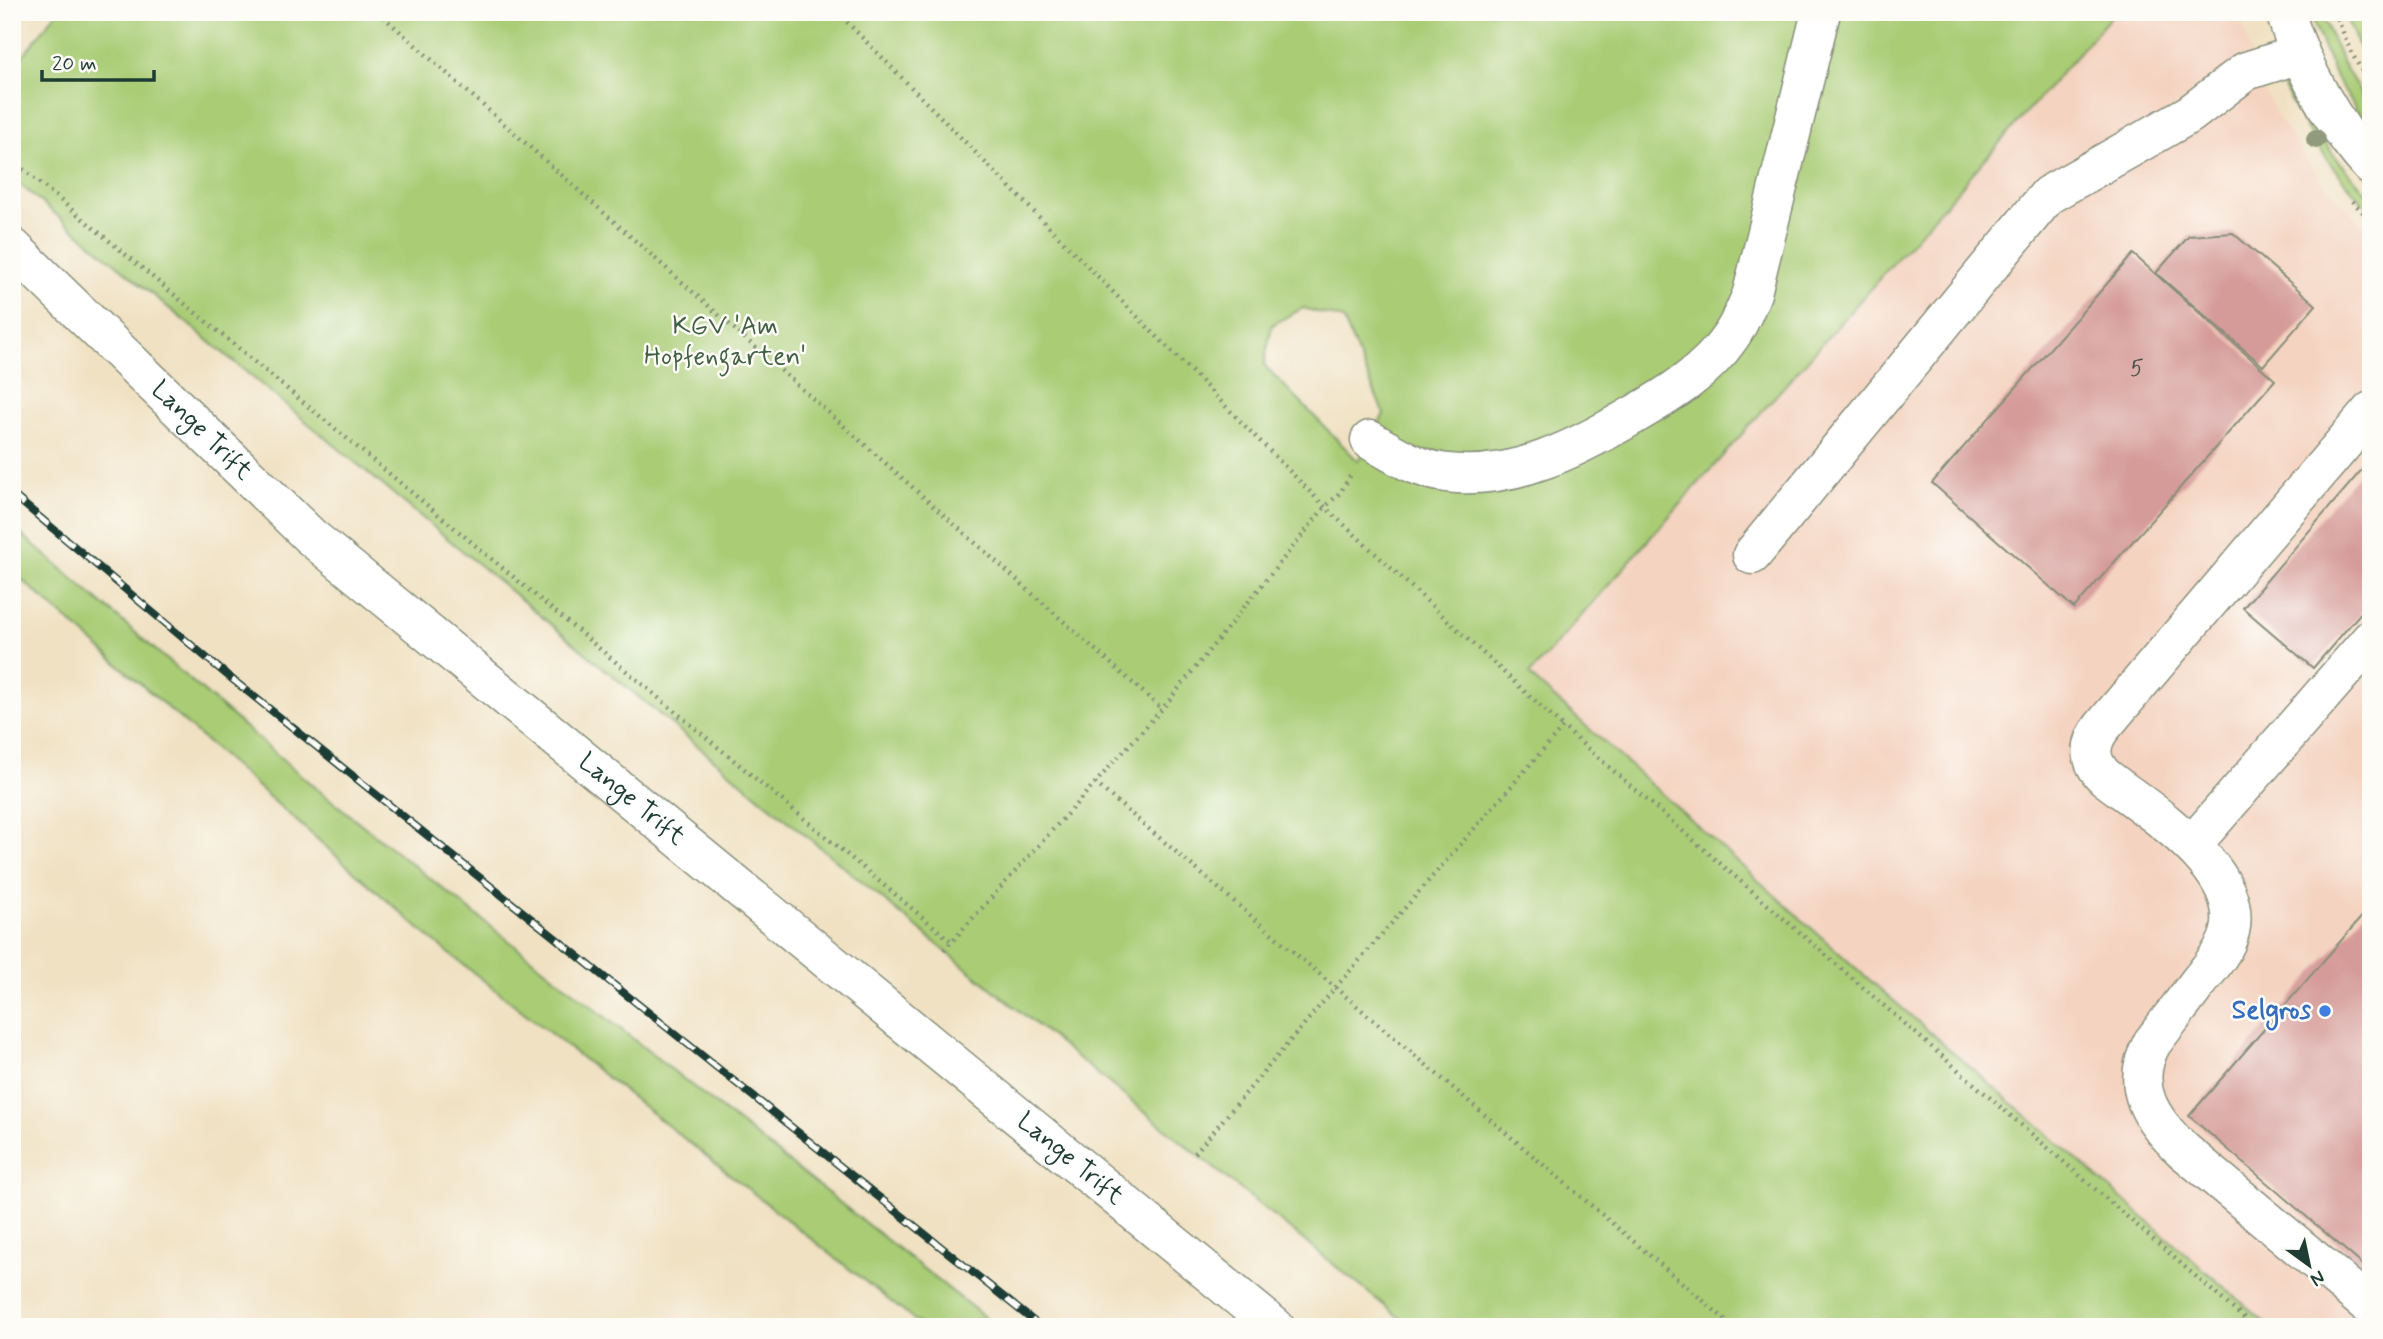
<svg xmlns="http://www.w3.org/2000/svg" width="2383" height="1339" viewBox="0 0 2383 1339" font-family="Mynerve,sans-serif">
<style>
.built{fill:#f4d3c0}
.green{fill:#a9cc75;stroke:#648454;stroke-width:2;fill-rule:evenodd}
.building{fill:#d59b99}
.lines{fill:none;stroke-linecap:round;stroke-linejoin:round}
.minor-casing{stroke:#888f7b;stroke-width:41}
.path{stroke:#888f7b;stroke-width:4.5;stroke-dasharray:2 5;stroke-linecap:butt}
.minor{stroke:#fff;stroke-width:38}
.rail-casing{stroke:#1f3d34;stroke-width:8}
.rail{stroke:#fdfcf7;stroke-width:5;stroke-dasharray:16;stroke-linecap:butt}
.tree{fill:#909b7d}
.shop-dot{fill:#3f7fe0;stroke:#fdfcf7;stroke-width:2.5}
.labels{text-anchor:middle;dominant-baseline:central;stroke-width:5;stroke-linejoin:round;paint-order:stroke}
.number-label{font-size:23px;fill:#4c544d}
.park-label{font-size:26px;fill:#426144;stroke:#fdfcf7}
.street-label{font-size:26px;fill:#1f3d34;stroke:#fdfcf7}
.shop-label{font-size:26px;font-weight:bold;fill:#366cbe;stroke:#fdfcf7;text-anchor:end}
</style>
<rect width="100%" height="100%" fill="#fdfcf7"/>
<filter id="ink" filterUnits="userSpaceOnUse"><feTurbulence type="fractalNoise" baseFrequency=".0143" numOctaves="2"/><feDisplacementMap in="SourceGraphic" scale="14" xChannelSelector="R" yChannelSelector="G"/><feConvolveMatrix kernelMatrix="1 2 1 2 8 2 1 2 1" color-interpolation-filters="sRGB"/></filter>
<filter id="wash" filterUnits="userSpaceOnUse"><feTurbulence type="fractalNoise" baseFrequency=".00686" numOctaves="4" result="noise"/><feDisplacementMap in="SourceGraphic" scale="28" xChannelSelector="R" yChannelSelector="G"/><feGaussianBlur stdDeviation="1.57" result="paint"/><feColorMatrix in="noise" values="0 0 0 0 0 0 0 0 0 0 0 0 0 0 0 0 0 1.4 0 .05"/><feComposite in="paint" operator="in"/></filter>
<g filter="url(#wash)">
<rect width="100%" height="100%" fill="#f0e1c2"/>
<!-- built -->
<polygon class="built" points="2115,12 2239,12 2252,58 2263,88 2277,116 2327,188 2371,233 2371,1327 2270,1327 1857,969 1529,675"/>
<!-- green -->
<g class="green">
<path d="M57,12H2115L1529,675L1857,969L2270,1327H1411L944,950L12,178V70ZM1303,308L1343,319L1384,414L1358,461L1264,365L1272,325Z"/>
<polygon points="2309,12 2321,12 2341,60 2371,111 2371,132 2336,78"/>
<polygon points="2343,12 2371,12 2371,72"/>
<path d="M2277,73L2292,83L2315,127L2333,154L2371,198V211C2328,166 2303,128 2277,73Z"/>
<polygon points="12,526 312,785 997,1327 923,1327 431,939 12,571"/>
</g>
<g id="blocks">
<!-- building -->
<g class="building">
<polygon points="2233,233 2316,305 2263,366 2156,273 2189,236"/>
<polygon points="2133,254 2275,380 2074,608 1932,483"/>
<polygon points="2371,459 2371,601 2313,668 2243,608"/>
<polygon points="2371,906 2371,1272 2189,1116"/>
</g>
</g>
</g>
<g filter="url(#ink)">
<use href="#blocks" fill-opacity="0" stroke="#888f7b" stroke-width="2"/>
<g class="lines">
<defs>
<g id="minor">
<path d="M2285,12C2303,69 2331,122 2371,166"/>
<path id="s1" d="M12,247L310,536L1275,1327"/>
<path d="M2371,411L2103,726C2089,743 2088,761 2105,777C2148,811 2257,875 2226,943C2219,958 2208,970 2198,983C2183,1003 2167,1023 2152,1043C2128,1087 2152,1121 2184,1151L2371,1307"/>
<path d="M1370,440C1393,454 1419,470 1447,473C1514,481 1577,448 1632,416C1669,395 1707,372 1731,336C1740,323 1746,308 1752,293L1821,12"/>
<polyline points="1752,555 2048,195 2190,114 2246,71 2300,54"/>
<polyline points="2192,845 2371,639"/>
</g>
</defs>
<!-- minor casing -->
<use href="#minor" class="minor-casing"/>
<!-- path -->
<g class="path">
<polyline points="378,12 1162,709"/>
<polyline points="837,12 1325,507 1563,727"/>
<polyline points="2335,12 2350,50 2371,87"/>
<polyline points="12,160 951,941"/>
<polyline points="2352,201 2371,220"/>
<polyline points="1095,783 1734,1327"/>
<polyline points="944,950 1162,709 1325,507 1340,493 1352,473"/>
<polyline points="1195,1153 1335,988 1563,727 2254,1327"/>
</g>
<!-- minor -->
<use href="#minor" class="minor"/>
<defs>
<polyline id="rail" points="12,494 227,675 1041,1327"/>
</defs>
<!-- rail casing -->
<use href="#rail" class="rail-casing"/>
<!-- rail -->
<use href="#rail" class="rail"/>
</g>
<!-- trees -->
<circle class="tree" cx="2316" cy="139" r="10"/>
</g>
<!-- markers -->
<circle class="shop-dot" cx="2325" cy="1011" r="7"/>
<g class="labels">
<!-- number labels -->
<g class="number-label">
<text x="2137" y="369">5</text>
</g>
<!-- park labels -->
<g class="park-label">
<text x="725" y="327">KGV 'Am<tspan x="725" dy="30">Hopfengarten'</tspan></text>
</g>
<!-- street labels -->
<g class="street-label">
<text stroke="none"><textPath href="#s1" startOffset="264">Lange Trift</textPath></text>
<text stroke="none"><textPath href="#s1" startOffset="831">Lange Trift</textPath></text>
<text stroke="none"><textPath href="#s1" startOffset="1398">Lange Trift</textPath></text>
</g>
<!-- shop labels -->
<g class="shop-label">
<text x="2311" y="1011">Selgros</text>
</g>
</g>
<!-- margin -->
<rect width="2383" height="1339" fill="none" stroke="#fdfcf7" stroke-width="42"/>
<!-- north arrow -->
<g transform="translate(2309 1265) rotate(147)" stroke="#fdfcf7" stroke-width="5" paint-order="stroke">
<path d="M0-5L12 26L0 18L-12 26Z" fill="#1f3d34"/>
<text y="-10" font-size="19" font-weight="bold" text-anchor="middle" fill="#1f3d34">N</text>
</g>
<!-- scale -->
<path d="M42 70v10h112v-10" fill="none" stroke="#1f3d34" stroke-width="3.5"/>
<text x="52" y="70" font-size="21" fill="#1f3d34" stroke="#fdfcf7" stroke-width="5" paint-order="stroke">20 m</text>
</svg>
